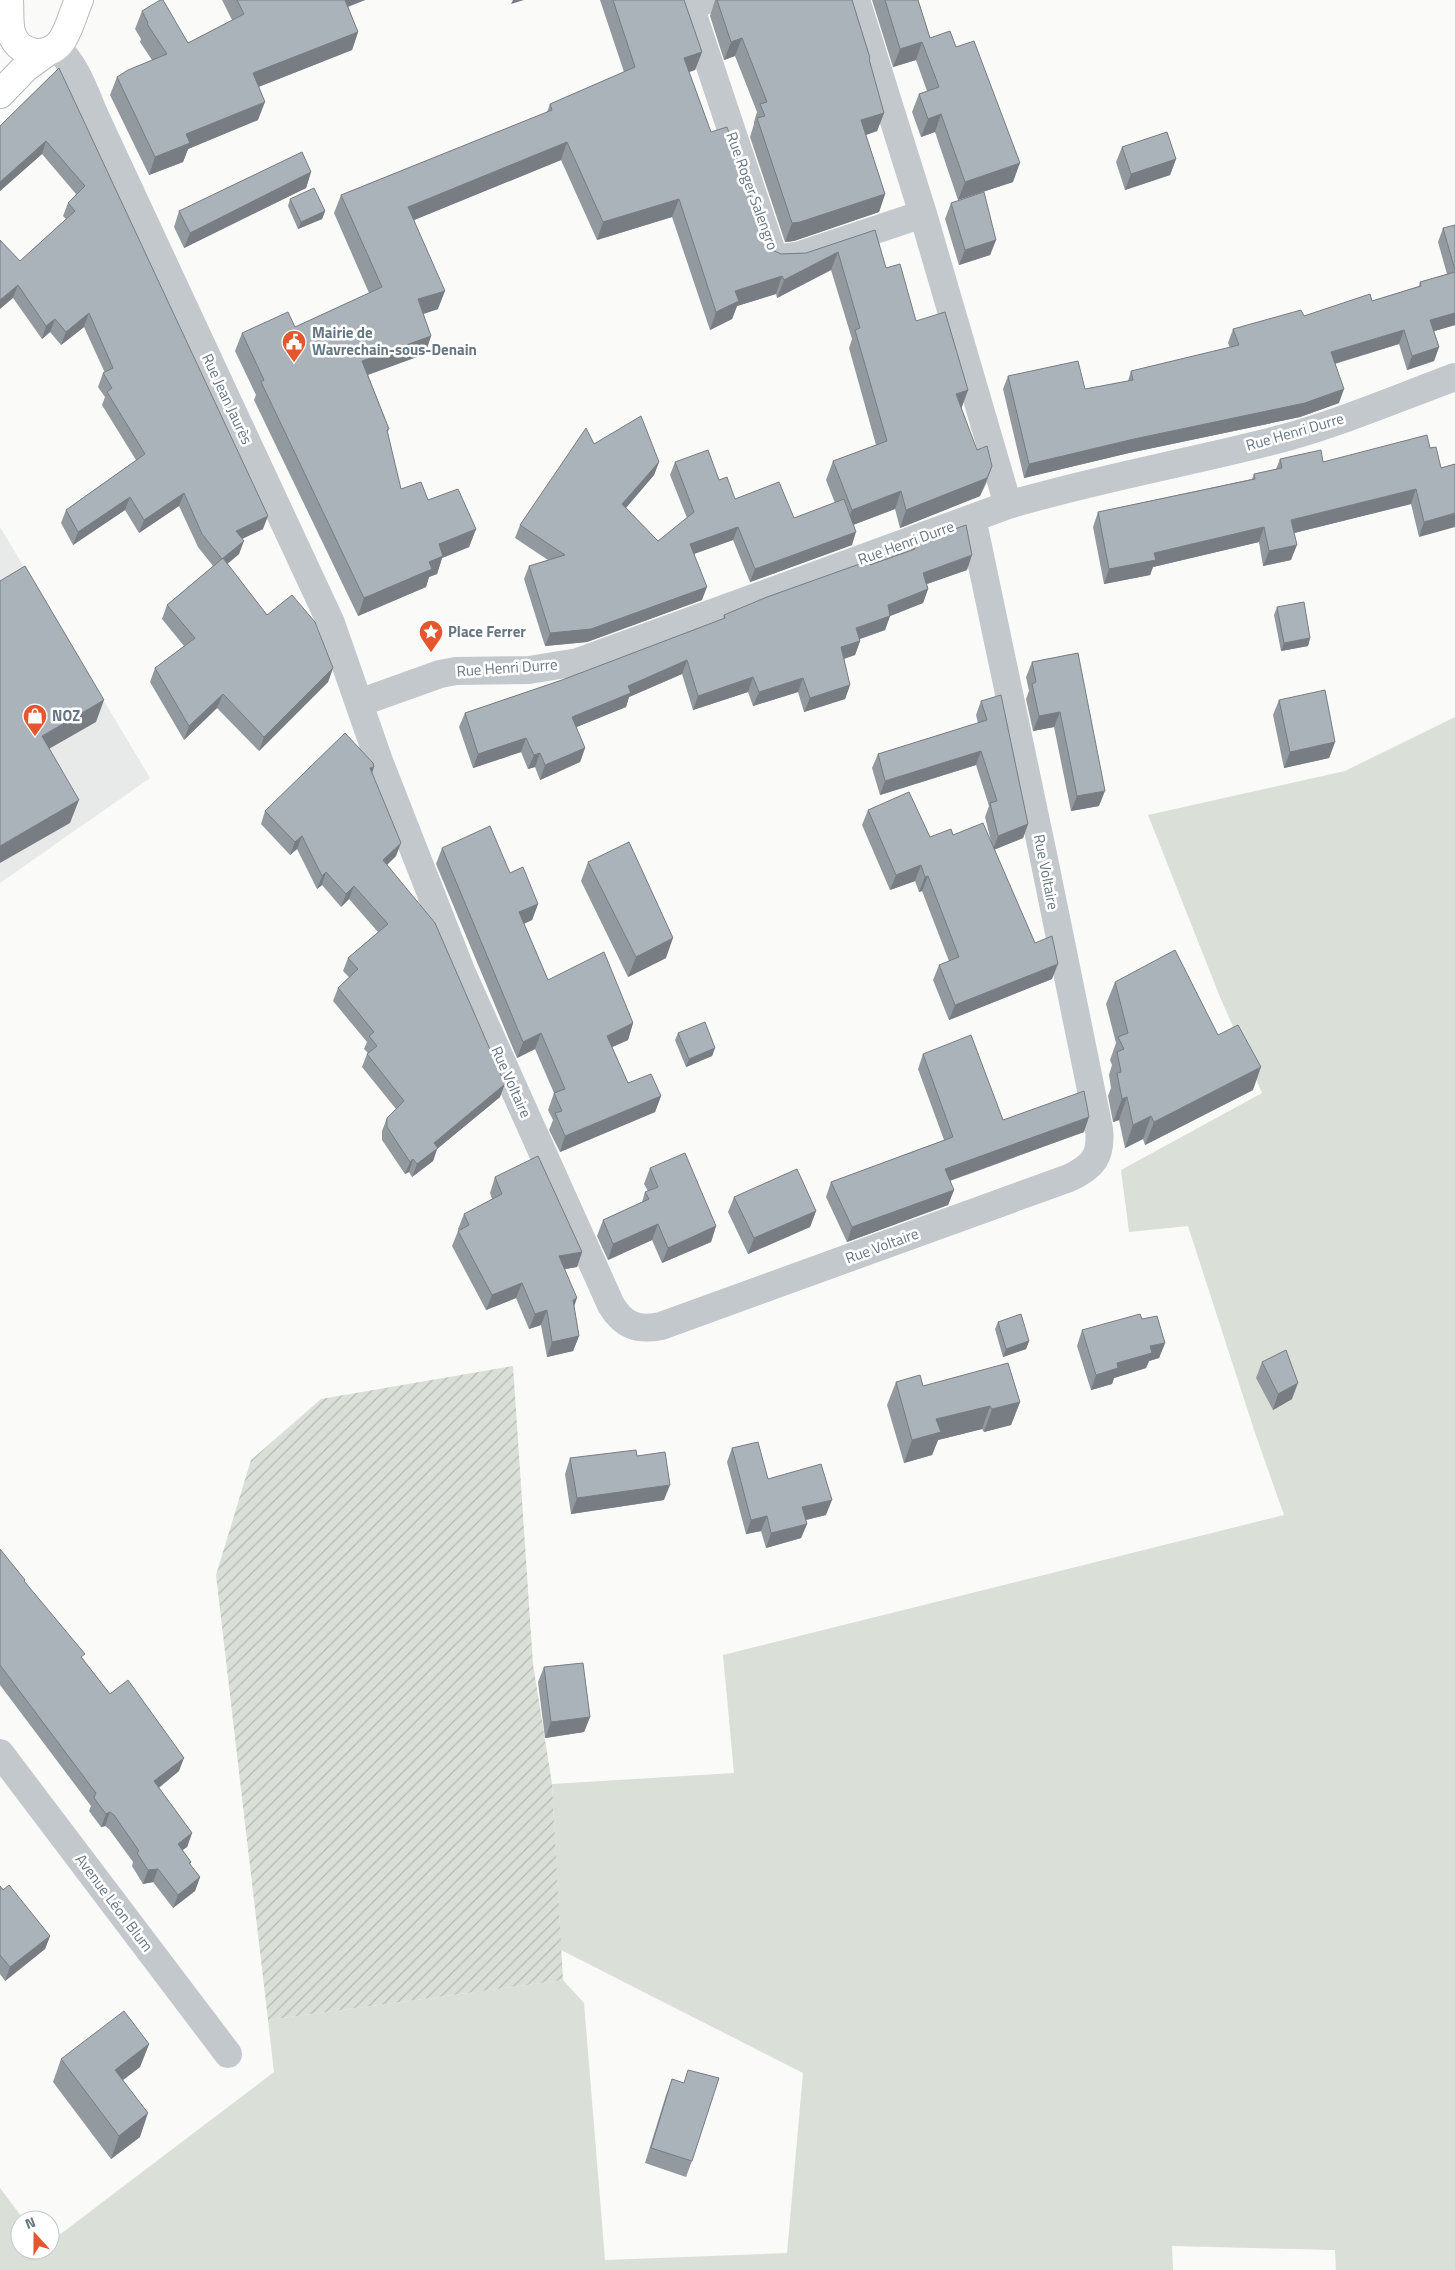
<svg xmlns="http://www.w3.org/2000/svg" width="1455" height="2270" viewBox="0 0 1455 2270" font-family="'Titillium Web',sans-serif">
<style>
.built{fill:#e8e9e9}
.grass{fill:#dadfd7}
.garden{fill:url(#garden-furrows)}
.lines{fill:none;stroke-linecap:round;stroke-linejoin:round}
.major-casing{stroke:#b5babe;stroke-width:30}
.minor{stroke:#c3c8cc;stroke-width:28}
.major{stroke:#fff;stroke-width:28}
.wall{fill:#929a9f}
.shaded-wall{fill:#777d82}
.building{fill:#aab3b9;stroke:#777d82}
.labels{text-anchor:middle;stroke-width:5;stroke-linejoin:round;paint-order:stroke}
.street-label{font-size:15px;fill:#657683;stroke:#fff}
.poi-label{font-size:15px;font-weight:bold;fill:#657683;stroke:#fff;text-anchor:start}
</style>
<defs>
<pattern id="garden-furrows" width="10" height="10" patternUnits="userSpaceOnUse" patternTransform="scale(1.25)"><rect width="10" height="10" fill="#dadfd7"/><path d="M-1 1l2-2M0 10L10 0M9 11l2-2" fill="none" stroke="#b4b9b4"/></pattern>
</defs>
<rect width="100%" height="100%" fill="#fafaf8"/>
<path class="built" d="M0,527L150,778L0,883Z"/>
<path class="grass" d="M1455,717V2270H1336L1335,2250L1172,2246L1173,2270H0V2188L24,2220H20V2250H50V2242L274,2072L268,2020L563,1980L584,2003L605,2260L787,2253L803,2073L561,1950L552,1784L734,1773L723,1655L1284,1515L1255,1433L1188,1226L1129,1232L1121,1170L1262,1093L1220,997L1148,815L1345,771Z"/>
<path class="garden" d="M513,1366L533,1664L552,1784L563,1980L268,2020L216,1575L251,1460L321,1399Z"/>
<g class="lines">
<defs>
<path id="major" d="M9,0C10,11 8,25 12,35C20,55 46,59 60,43C69,32 73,13 79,0
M0,94L25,68L47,52"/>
</defs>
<use href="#major" class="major-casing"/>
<path class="minor" d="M707,0L690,6L773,255L780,258L797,256L923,214
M856,0L923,214L1008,505
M56,47C76,65 84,90 95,116L331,623L379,761L462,973L611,1305C623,1325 637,1331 661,1326L1069,1178C1093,1167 1102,1156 1099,1129L1045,864L972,518
M359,703L440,674L456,671L529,670L578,662L1008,505C1099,478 1192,462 1284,438C1342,422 1398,398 1455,377
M0,1753L228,2054"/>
<use href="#major" class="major"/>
</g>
<path class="wall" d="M222,0H365L348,7L358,32L352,50L258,87V120L188,149L183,162L149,175L110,95L117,77L152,60L140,42L141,39L135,29L142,11L188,43L232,20Z
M600,0H684L702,52L695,70L689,72L711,132L768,248L781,254L806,253L875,230L886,268L916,321L968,390L961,409L977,450L992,466L986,484L980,496L900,528L895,509L853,525L852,545L750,582L733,540L694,554L702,600L587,642L545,646L524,579L529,566L548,560L515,538L520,525L594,444L659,462L654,475L626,508L658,541L687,518L670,475L675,462L719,480L735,499L794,518L835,503L826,480L833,461L876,445L849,348L852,339L831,270L777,298L776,294L737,306L732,319L710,330L672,217L597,240L561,160L414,220L438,309L423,314L431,336L425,354L368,375L389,429L387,433L401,489L428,500L476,529L469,547L442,558L437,574L429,577L426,587L358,616L254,400L256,395L235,351L242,333L295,327L369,293L334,213L341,195L547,112L550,104L624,72Z
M715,0H852L870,58L869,61L884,113L877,131L866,135L885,194L879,212L794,241L785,242L750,137L754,124V122L757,112L735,56L724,60L710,16Z
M872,0H918L930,38L1013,182L958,200L935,132L921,137L912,112L919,94L927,91L916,60L893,67Z
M59,68L263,529L242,539L239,554L227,564L267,615L333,668L328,682L259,751L217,708L184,740L150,682L155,668L184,646L162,619L167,605L213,566L198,547L179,506L139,533L125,510L73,545L61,523L66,510L136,460L102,405L105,397L98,387L103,373H105L84,327L61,345L50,332L42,339L13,298L20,261L66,219L63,216L68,203L76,194L42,154L0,191V126Z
M1122,147L1176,159L1170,175L1125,190L1116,162Z
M311,172L306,188L184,248L174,227L179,211Z
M290,199L325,211L322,219L298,229L288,206Z
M951,203L996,240L990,255L959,265L945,219Z
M1455,225V325L1434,331L1439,347L1434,361L1407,370L1399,344L1335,364L1339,403L1300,417L1129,453L1024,478L1003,389L1008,376L1085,389L1128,381L1131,371L1230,348L1228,343L1233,329L1304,316L1372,301L1419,286L1420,282L1447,274L1438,242L1443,228Z
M1430,448L1441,468L1455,464L1419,537L1411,504L1294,533L1291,560L1263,566L1259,542L1153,567L1150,575L1104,584L1093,527L1098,512L1252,479L1254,474L1276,469L1280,459L1323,462Z
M913,544L967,570L927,584L928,589L923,603L890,616L885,630L860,639V641L855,655L844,659L850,685L845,699L804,712L798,692L753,706L748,692L693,710L682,674L629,697L626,707L576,727L585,748L580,762L540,780L535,767L528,769L521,752L473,768L459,727L465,713L562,680L723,619L724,615L911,550Z
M1277,607L1310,638L1308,646L1281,651L1274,615Z
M1078,653L1099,806L1071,811L1054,727L1033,731L1026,699L1029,691L1026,677L1032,662Z
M1279,700L1335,742L1329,758L1284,768L1273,715Z
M981,701L1028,824L1023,838L994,850L1035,943L1052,979L949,1020L933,980L939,965L949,961L922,891L919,892L915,881L890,890L862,825L868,810L930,837L953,835L992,845L985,817L989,806L976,765L880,795L872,768L878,754L978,723L976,715Z
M372,773L396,856L387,865L500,1097L437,1149L433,1161L412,1177L409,1172L405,1174L382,1140V1131L387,1118L396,1109L362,1067L367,1054L368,1053L364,1049L367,1042L333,1001L338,988L349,977L343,971L348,958L378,932L349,899L341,907L322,885L317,889L297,849L290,855L261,824L265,811Z
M442,848L510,873L538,904L532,920L524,924L548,980L633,1023L628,1040L612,1047L628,1083L661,1096L655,1112L560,1152L549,1130L553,1120L548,1110L554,1093L535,1049L517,1058L436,864Z
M588,862L666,958L628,977L581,881Z
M1115,982L1218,1035L1253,1090L1145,1145L1143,1139L1125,1148L1119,1120L1113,1122L1108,1096L1111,1088L1109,1075L1112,1065L1110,1060L1116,1043L1106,1004Z
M678,1033L715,1048L712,1056L686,1067L675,1040Z
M923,1054L1003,1120L1084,1132L950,1181L954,1190L948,1205L847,1242L826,1197L831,1182L944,1140L918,1069Z
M650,1168L716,1226L711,1242L662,1263L652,1240L608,1260L597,1236L603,1220L642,1202L645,1192L648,1191L644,1184Z
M495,1177L582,1252L577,1267L565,1269L574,1307L579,1336L573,1351L547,1357L541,1325L529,1329L516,1298L486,1310L452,1246L458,1231H459L458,1229L464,1214L492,1199L490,1193Z
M734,1197L816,1211L810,1227L748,1254L728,1212Z
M1142,1319L1165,1343L1159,1358L1149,1361L1146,1368L1114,1378L1112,1384L1091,1390L1077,1346L1082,1330Z
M998,1322L1029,1341L1026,1349L1003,1357L995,1329Z
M1262,1362L1292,1399L1273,1410L1256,1378Z
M896,1382L923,1386L1020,1402L1011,1425L984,1432L982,1429L938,1440L932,1455L904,1463L887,1405Z
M732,1448L768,1479L826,1515L806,1520L807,1524L801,1538L766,1548L761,1531L746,1534L727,1462Z
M637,1456L664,1500L571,1514L565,1474L570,1458Z
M0,1549L83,1659L110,1694L179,1771L159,1788L192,1833L187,1847L182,1850L191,1862L190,1865L200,1877L195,1891L173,1908L153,1882L143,1884L132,1866L133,1862L109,1829L105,1826L101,1827L89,1811L91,1806L0,1685Z
M544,1667L590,1717L584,1732L545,1738L538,1682Z
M0,1886L50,1936L45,1949L5,1981L0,1974Z
M149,2044L140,2067L123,2080L140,2137L111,2159L53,2082L61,2059Z
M672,2079L692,2161L686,2177L645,2163L666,2095Z"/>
<path class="shaded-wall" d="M340,0H365L336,11Z
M513,0H524L511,4Z
M358,32L352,50L246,92L253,73Z
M742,38L735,56L724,60L731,42Z
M922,42L916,60L893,67L900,49Z
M702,52L695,70L677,76L684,58Z
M265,102L258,120L188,149L183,162L149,175L155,157L186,134Z
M884,113L877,131L854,139L861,120Z
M941,114L935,132L921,137L928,119Z
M46,141L42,154L0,191V182Z
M567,142L561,160L402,225L408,207Z
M1176,159L1170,175L1125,190L1131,174Z
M1020,163L1013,182L958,200L965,182Z
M311,172L306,188L184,248L190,233Z
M885,194L879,212L794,241L785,242L792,223Z
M679,199L672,217L597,240L603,222Z
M325,211L322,219L298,229L301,222Z
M996,240L990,255L959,265L965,250Z
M838,252L831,270L777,298L784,280Z
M782,276L776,294L737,306L732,319L710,330L716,312L735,291Z
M18,285L13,298L0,309V300Z
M445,291L438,309L411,318L418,299Z
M89,313L84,327L61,345L66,332Z
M1455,313V325L1425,334L1430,320Z
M55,319L50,332L42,339L46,326Z
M1404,330L1399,344L1326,366L1331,352Z
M431,336L425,354L356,379L362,361Z
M1439,347L1434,361L1407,370L1412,356Z
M1344,389L1339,403L1300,417L1129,453L1024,478L1029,464Z
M968,390L961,409L956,394Z
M659,462L654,475L618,517L622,504Z
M992,466L980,496L900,528L906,510Z
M1416,489L1411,504L1286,535L1291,520Z
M901,491L895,509L845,528L852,510Z
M184,493L179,506L139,533L144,520Z
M130,497L125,510L73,545L78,532Z
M1455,513V527L1419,537L1424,522Z
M268,516L263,529L231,544L236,531Z
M738,527L733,540L685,557L690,544Z
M1264,527L1259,542L1153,567L1150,575L1104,584L1109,569L1154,553Z
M476,529L469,547L442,558L437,574L429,577L426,587L358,616L364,598L429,562L439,544Z
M856,532L852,545L750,582L755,569Z
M244,541L239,554L218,572L222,559Z
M1297,545L1291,560L1263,566L1269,551Z
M972,555L967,570L918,587L923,573Z
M707,587L702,600L587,642L545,646L550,633Z
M928,589L923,603L885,618L890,616L885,630L851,642L856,628L888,605Z
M1310,638L1308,646L1281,651L1284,643Z
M860,641L855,655L836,661L841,647Z
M687,660L682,674L629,697L626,707L567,731L572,717L628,686Z
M333,668L328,682L259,751L264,737Z
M753,677L748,692L693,710L698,696Z
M803,678L798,692L753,706L759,692Z
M850,685L845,699L804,712L810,698Z
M223,694L217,708L184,740L189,726Z
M104,700L96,722L33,758L42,736Z
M1060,712L1054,727L1033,731L1039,716Z
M526,738L521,752L473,768L478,754Z
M1335,742L1329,758L1284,768L1290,752Z
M585,748L580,762L540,780L545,765Z
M981,751L976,765L880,795L885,781Z
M540,753L535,767L528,769L534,755Z
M374,767L370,780V768Z
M1105,791L1099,806L1071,811L1077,796Z
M79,800L70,823L0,863V846Z
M1028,824L1023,838L993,850L998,836Z
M302,836L297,849L290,855L295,842Z
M401,843L396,856L378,873L383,860Z
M921,865L915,881L890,890L896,875Z
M326,872L322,885L317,889L322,876Z
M928,876L922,891L919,892L925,877Z
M354,886L349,899L341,907L346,894Z
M538,904L532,920L513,928L519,912Z
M673,938L666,958L628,977L636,957Z
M1058,964L1052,979L949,1020L955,1005Z
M633,1023L628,1040L601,1052L607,1036Z
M541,1033L535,1049L517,1058L523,1042Z
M715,1048L712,1056L686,1067L689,1059Z
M1261,1067L1253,1090L1145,1145L1154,1122Z
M505,1084L500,1097L437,1149L433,1161L412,1177L417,1164L434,1143Z
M661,1096L655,1112L560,1152L565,1136Z
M1127,1097L1119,1120L1113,1122L1122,1099Z
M1151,1116L1143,1139L1125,1148L1133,1125Z
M1089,1117L1084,1132L940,1184L945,1169Z
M413,1159L409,1172L405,1174L410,1162Z
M954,1190L948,1205L847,1242L852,1227Z
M816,1211L810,1227L748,1254L754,1238Z
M658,1224L652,1240L608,1260L613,1244Z
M716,1226L711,1242L662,1263L668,1248Z
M582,1252L577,1267L554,1271L559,1256Z
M522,1283L516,1298L486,1310L492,1295Z
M577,1298L572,1313L573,1300Z
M547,1310L541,1325L529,1329L535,1314Z
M579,1336L573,1351L547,1357L552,1342Z
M1029,1341L1026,1349L1003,1357L1006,1349Z
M1165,1343L1159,1358L1149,1361L1146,1368L1114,1378L1112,1384L1091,1390L1096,1375L1117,1363L1150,1346Z
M1298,1383L1292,1399L1273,1410L1278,1394Z
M1020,1402L1011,1425L984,1432L992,1409Z
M990,1406L982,1429L938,1440L932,1455L904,1463L912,1440L936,1419Z
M670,1485L664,1500L571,1514L577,1498Z
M832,1500L826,1515L797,1522L802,1507Z
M767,1516L761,1531L746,1534L751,1520Z
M807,1524L801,1538L766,1548L771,1533Z
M590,1717L584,1732L545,1738L551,1722Z
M184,1758L179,1771L149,1795L154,1781Z
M110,1812L105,1826L101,1827L106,1814Z
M192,1833L187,1847L173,1857L178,1844Z
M158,1869L153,1882L143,1884L148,1870Z
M200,1877L195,1891L173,1908L178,1895Z
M50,1936L45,1949L5,1981L10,1967Z
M149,2044L140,2067L106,2093L115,2070Z
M148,2113L140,2137L111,2159L119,2136Z"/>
<path class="building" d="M160,0H163L188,43L244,14L237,0H345L358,32L253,73L265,102L186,134L190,143L155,157L117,77L128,70L167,54L147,24L148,23L142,11Z
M613,0H684L702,52L684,58L711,132L727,127L768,248L781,254L806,253L875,230L886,268L900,264L916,321L945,312L968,390L956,394L977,450L987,446L992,466L987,478L906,510L901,491L852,510L833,461L887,441L855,330L860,328L838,252L784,280L782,276L735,291L739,301L716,312L679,199L603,222L567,142L408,207L445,291L418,299L431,336L362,361L389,429L387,430L401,489L421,482L428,500L458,489L476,529L439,544L443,556L429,562L432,569L364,598L261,382L264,380L242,333L288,312L295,327L382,287L341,195L552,110L550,104L635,67Z
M717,0H852L870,58L869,59L884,113L861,120L885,194L800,222L792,223L757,118L765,116L760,104L767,102L742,38L731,42Z
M885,0H918L930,38L950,31L956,47L974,41L1020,163L965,182L941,114L928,119L919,94L939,87L922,42L900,49Z
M59,68L268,516L236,531L244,541L222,559L202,534L184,493L144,520L130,497L78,532L66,510L145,454L107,392L112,388L103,373L113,368L89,313L66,332L55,319L46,326L18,285L0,300V240L20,261L75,211L68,203L85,186L46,141L0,182V126Z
M1167,132L1176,159L1131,174L1122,147Z
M302,152L311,172L190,233L179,211Z
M314,188L325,211L301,222L290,199Z
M984,192L996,240L965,250L951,203Z
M1455,225V270L1443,228Z
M1455,272V313L1430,320L1439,347L1412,356L1404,330L1331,352L1344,389L1305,403L1134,439L1029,464L1008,376L1078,361L1085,389L1133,380L1131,371L1239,345L1233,329L1301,310L1304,316L1370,294L1372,301L1421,286L1420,282Z
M641,416L659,462L622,504L658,541L694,512L675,462L708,450L719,480L727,477L735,499L779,482L794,518L844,499L856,532L755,569L738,527L690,544L707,587L591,629L550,633L529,566L565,555L520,525L586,428L594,444Z
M1427,435L1430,448L1436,447L1441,468L1455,464V513L1424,522L1416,489L1291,520L1297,545L1269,551L1264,527L1154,553L1156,560L1109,569L1098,512L1255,479L1254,474L1282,468L1280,459L1321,450L1323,462Z
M966,525L972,555L923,573L928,589L888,605L890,616L856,628L860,641L841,647L850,685L810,698L803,678L759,692L753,677L698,696L687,660L628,686L631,693L572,717L585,748L545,765L540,753L534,755L526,738L478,754L465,713L562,680L725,618L724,615L767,597L868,561L870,565L915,549L913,544Z
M223,558L267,615L292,595L315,622L333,668L264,737L223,694L189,726L155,668L195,638L167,605Z
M25,566L104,700L42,736L79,800L0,846V581Z
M1304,602L1310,638L1284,643L1277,607Z
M1078,653L1105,791L1077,796L1060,712L1039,716L1032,684L1036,682L1032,662Z
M1325,690L1335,742L1290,752L1279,700Z
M1001,695L1028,824L998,836L990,803L997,801L981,751L885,781L878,754L987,720L981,701Z
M345,733L373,763L374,767L370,768L401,843L383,860L435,923L505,1084L434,1143L438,1148L417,1164L413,1159L410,1162L387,1127V1118L404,1101L367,1054L377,1046L369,1036L374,1032L338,988L358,969L348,958L388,924L354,886L346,894L326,872L322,876L302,836L295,842L265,811Z
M909,792L930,837L951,829L953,835L983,823L1035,943L1052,936L1058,964L955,1005L939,965L959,957L928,876L925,877L921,865L896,875L868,810Z
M490,826L510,873L523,867L538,904L519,912L548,980L604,952L633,1023L607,1036L628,1083L651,1074L661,1096L565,1136L555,1113L562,1111L554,1093L565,1089L541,1033L523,1042L442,848Z
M629,842L673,938L636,957L588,862Z
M1175,950L1218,1035L1238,1025L1261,1067L1154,1122L1151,1116L1133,1125L1127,1097L1122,1099L1117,1073L1121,1072L1117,1052L1124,1049L1118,1037L1128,1033L1115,982Z
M705,1022L715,1048L689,1059L678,1033Z
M971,1035L1003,1120L1084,1091L1089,1117L945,1169L954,1190L852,1227L831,1182L953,1137L923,1054Z
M685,1153L716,1226L668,1248L658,1224L613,1244L603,1220L649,1199L645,1192L658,1187L650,1168Z
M538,1156L582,1252L559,1256L577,1298L573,1300L579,1336L552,1342L547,1310L535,1314L522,1283L492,1295L458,1231L469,1225L464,1214L502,1194L495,1177Z
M797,1169L816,1211L754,1238L734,1197Z
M1021,1314L1029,1341L1006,1349L998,1322Z
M1140,1314L1142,1319L1157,1316L1165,1343L1150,1346L1152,1353L1117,1363L1118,1368L1096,1375L1082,1330Z
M1286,1350L1298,1383L1278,1394L1262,1362Z
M1008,1363L1020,1402L992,1409L990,1406L936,1419L941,1432L912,1440L896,1382L920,1375L923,1386Z
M758,1442L768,1479L821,1464L832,1500L802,1507L807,1524L771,1533L767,1516L751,1520L732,1448Z
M636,1450L637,1456L665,1452L670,1485L577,1498L570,1458Z
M0,1549L25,1580L24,1581L85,1654L81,1657L110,1694L128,1680L184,1758L154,1781L192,1833L178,1844L191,1862L189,1863L200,1877L178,1895L158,1869L148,1870L137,1853L139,1851L114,1815L110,1812L106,1814L94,1798L96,1793L0,1665Z
M583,1663L590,1717L551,1722L544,1667Z
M9,1885L50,1936L10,1967L0,1955V1886L3,1890Z
M124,2011L149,2044L115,2070L148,2113L119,2136L61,2059Z
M688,2070L719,2078L692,2161L651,2148L672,2079L684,2083Z"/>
<defs>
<symbol id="civic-pin" viewBox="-11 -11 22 30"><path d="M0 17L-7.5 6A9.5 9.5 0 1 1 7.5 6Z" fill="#e4572e" stroke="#fff"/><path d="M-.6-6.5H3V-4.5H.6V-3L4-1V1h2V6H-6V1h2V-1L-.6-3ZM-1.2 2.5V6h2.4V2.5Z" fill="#fff"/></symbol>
<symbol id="sight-pin" viewBox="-11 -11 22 30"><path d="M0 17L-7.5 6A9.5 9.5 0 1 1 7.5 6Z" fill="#e4572e" stroke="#fff"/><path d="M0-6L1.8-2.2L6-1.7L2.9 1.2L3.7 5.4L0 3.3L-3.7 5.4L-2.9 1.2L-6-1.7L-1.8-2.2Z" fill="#fff"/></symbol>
<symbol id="shop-pin" viewBox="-11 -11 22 30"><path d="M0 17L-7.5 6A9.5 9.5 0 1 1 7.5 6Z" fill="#e4572e" stroke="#fff"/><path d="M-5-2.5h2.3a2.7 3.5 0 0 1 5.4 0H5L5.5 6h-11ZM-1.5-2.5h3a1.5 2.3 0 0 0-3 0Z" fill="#fff"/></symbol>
</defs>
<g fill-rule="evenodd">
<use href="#civic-pin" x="280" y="328" width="28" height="38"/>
<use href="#sight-pin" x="417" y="618" width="28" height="38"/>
<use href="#shop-pin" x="21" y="702" width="28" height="38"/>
</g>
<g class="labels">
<g class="street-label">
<text transform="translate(752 191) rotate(70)" y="5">Rue Roger Salengro</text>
<text transform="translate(227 399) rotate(65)" y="5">Rue Jean Jaurès</text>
<text transform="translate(1295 432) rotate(-16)" y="5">Rue Henri Durre</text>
<text transform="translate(906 543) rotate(-20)" y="5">Rue Henri Durre</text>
<text transform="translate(507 668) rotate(-4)" y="5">Rue Henri Durre</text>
<text transform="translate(1046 872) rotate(79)" y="5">Rue Voltaire</text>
<text transform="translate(511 1082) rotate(66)" y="5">Rue Voltaire</text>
<text transform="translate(882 1246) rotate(-20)" y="5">Rue Voltaire</text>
<text transform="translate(114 1903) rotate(53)" y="5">Avenue Léon Blum</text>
</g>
<g class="poi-label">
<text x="312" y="338">Mairie de<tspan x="312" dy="17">Wavrechain-sous-Denain</tspan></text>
<text x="448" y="637">Place Ferrer</text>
<text x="52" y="721">NOZ</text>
</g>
</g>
<g transform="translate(35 2235) rotate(339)"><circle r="24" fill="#ffffff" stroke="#c1c8cd"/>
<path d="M0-4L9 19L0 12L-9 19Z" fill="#e4572e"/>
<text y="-8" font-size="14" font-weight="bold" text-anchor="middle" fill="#657683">N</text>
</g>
</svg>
